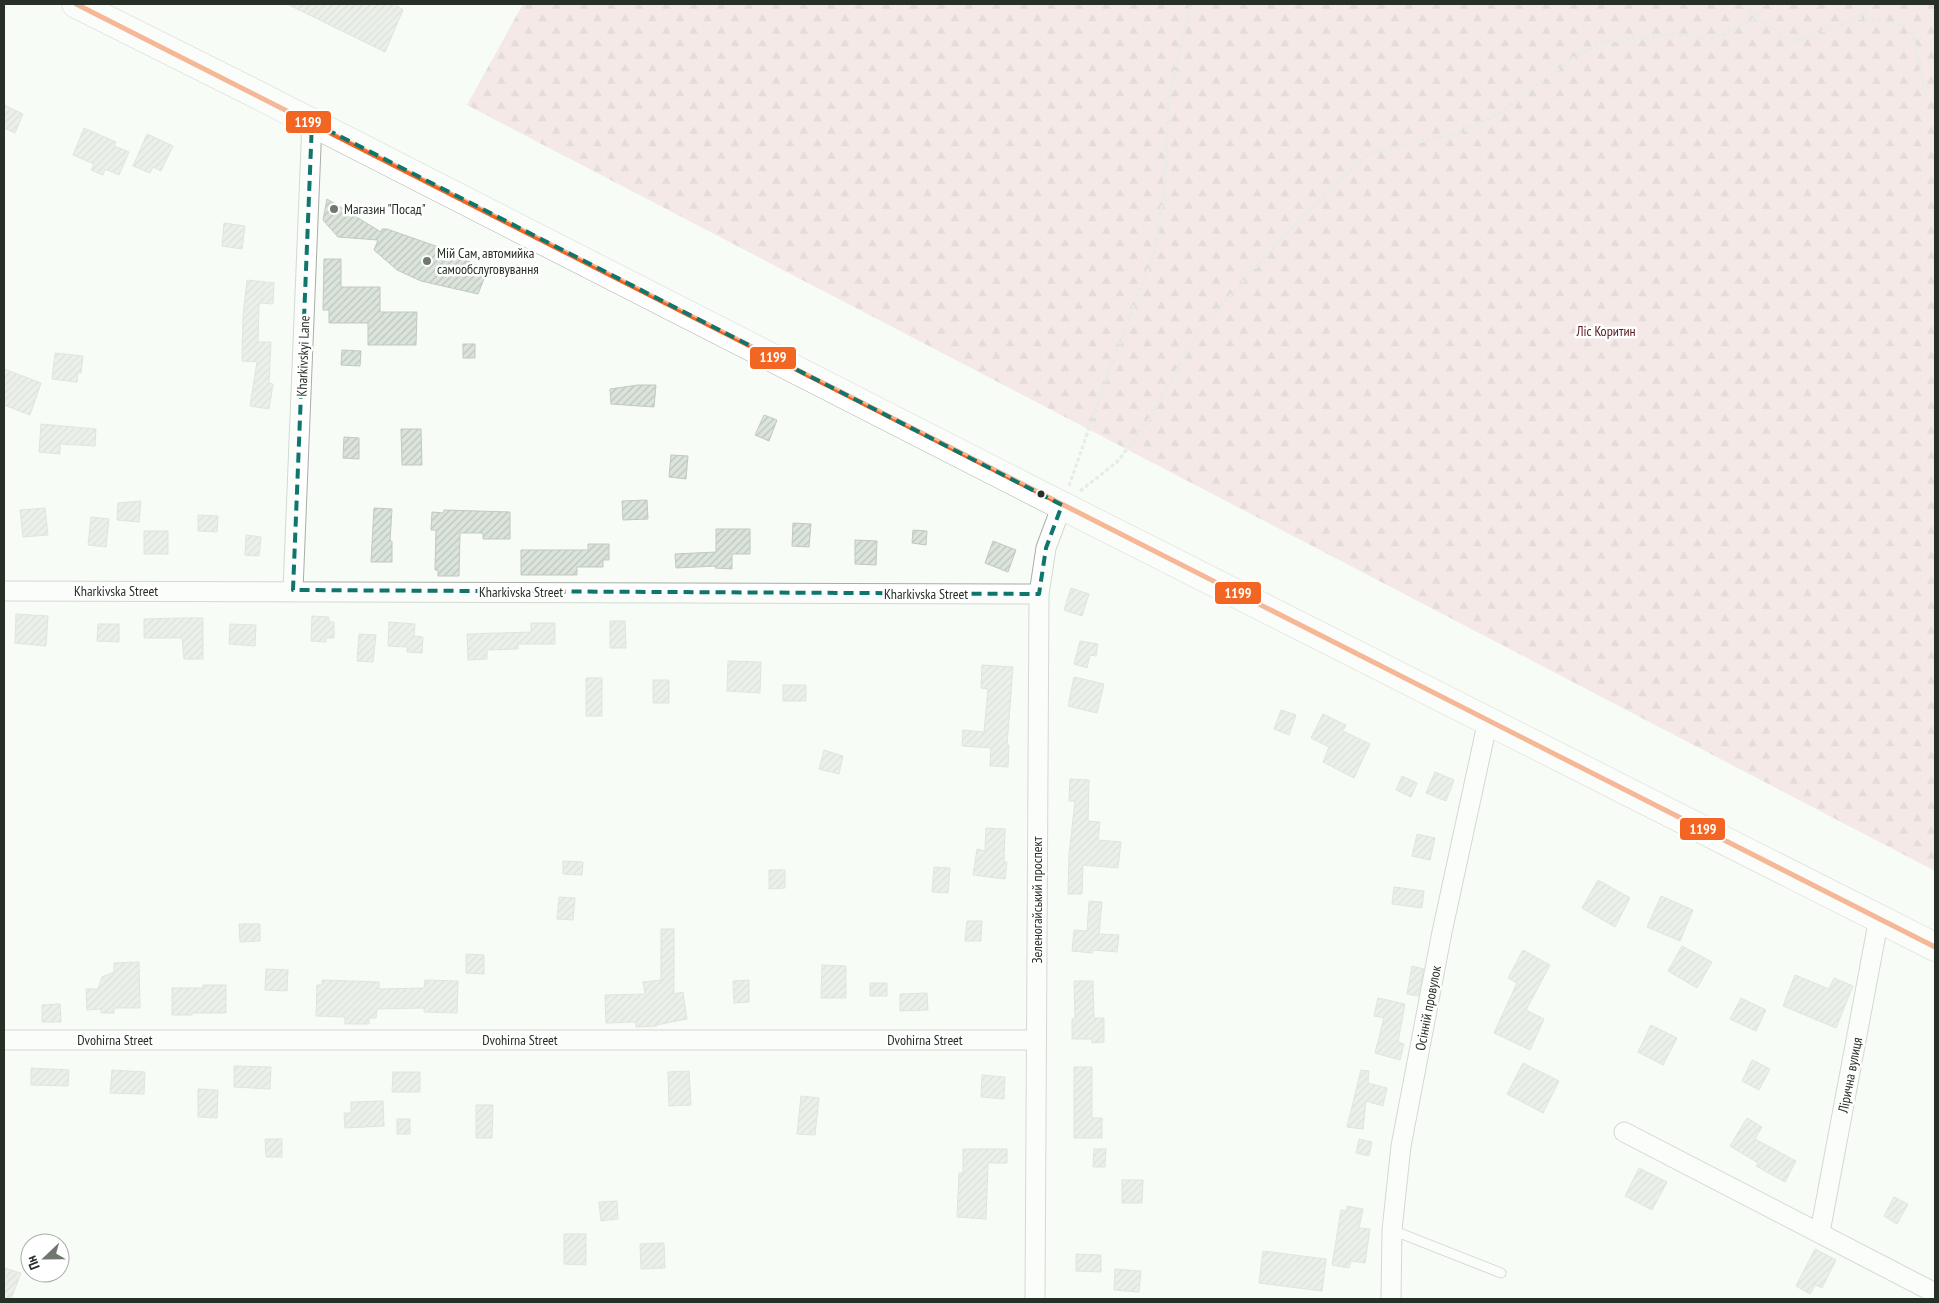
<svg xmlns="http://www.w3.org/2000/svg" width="1939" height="1303" viewBox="0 0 1939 1303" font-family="'PT Sans Narrow',sans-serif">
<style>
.forest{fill:url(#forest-firs)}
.building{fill:url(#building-hatch);stroke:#c3c9c1}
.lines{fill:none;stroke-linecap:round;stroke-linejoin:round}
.service-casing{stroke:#a8aea6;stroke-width:11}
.minor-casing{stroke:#a8aea6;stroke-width:21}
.trunk-casing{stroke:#a8aea6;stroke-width:29}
.path{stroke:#d6d7d5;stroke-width:3;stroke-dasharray:4 2.5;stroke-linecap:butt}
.service{stroke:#fefffe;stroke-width:9}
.minor{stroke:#fefffe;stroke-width:19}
.trunk{stroke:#fefffe;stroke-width:28}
.bus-1-casing{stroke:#fff;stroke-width:9}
.bus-1{stroke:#f26522;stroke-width:5}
.marked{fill:none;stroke:#0f766e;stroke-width:4;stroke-dasharray:10 6;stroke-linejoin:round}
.poi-dot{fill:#70776f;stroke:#fff;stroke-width:2}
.bus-dot{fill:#273026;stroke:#fff;stroke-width:2}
.labels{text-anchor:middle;stroke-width:5;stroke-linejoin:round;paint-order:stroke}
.poi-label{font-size:14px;fill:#273026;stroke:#fff;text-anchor:start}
.park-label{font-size:14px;fill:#5a1a22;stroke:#fff}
.street-label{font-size:14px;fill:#273026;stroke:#fff}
.line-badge{stroke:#fff;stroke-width:2}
.badge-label{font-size:14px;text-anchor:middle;font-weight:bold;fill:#fff}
</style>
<defs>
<pattern id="forest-firs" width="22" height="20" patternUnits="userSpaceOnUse" patternTransform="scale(1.25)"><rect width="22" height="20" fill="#efd3d2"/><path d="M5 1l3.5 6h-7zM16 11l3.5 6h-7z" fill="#cdb5b4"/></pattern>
<pattern id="building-hatch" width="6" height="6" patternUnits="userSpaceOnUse" patternTransform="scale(1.25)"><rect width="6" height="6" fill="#dbe4da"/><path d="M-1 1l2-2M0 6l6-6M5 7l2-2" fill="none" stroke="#bcc4bb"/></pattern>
</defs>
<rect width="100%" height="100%" fill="#f7fcf6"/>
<path class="forest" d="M523,4H1935V871L467,105Z"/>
<path class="building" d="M287,4H395L403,10L385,52Z
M4,105L23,114L15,133L4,128Z
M84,128L116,142L114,146L129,152L119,175L105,169L103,175L91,170L94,164L73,155Z
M147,134L173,146L161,171L153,167L150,173L133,166Z
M327,199L381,232L382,229H387L450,251L487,271L478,294L421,281L397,270L374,250L378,240L338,237L323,220Z
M224,223L245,226L242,249L222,246Z
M324,259H341V287H380V312H417L416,345H368V323H329V310H323Z
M247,280L274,283L273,304L259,303L258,342H271L269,383L273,384L269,409L250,406L257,362L242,361L243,316Z
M463,344H475V358H463Z
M342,350L361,351L360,366L341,365Z
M55,353L83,356L81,373H78L77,382L52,379Z
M4,369L41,383L30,415L4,405Z
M638,385H656L654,407L611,404L610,389Z
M764,415L777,420L769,441L755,435Z
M41,424L96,429L95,446L60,444V454L39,452Z
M401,429H421L422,465H402Z
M344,437L359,438V459L343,458Z
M671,455L688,456L686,479L669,477Z
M647,500L648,519L623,520L622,501Z
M141,501L139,522L117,520L118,503Z
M45,508L48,535L23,537L20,510Z
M374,508L392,509L390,541H392V562H371Z
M444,510L510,512V539H483V533H460L459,576H438V570H435L436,530H431L432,512L443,513Z
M198,515L218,516L217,532L198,531Z
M91,517L109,519L106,547L88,545Z
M793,523L811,524L809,547L792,546Z
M716,529H750V554H732V569L715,568L716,566L676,568L675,554L716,552Z
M913,530L927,531L926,545L912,543Z
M144,531H168V554H144Z
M246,535L261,537L259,556L245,555Z
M855,540L877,541L876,565L855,564Z
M993,541L1016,550L1008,572L985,563Z
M588,544H609V560H603V567H577V575H521V550H588Z
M1071,588L1089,594L1082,616L1064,610Z
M16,614L48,616L46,646L15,643Z
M312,616L329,617V622H334V638H326V642L311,641Z
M182,618H203V659H184L182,638H144V619Z
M610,621H625L626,648H610Z
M389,622L415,624L414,636L423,637L422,653L407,652V647L388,646Z
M531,623H555V644H518V649L487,650V659L468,660L467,634L531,632Z
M98,624H119V642L97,641Z
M230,624L256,625L255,646L229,644Z
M359,634L376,635L373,662L357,661Z
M1080,641L1098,644L1096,656L1090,655L1087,668L1074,664Z
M728,661L761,662L760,693L727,691Z
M982,665L1013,667L1007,745H1009L1008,767L990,766L991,748L962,746L963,730L984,732L988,689L981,688Z
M1074,677L1104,684L1097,713L1068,706Z
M586,678H602V716H586Z
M653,680H669V703H653Z
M783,685H806V701H783Z
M1281,710L1296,715L1289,735L1274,729Z
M1323,714L1346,725L1343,731L1370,744L1354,778L1323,762L1329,747L1311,738Z
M824,750L843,756L839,774L819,769Z
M1435,772L1454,780L1446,801L1426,793Z
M1402,776L1417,783L1411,797L1396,790Z
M1070,779L1089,780L1088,821L1100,822L1098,840L1121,842L1118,868L1083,865L1082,894H1068L1069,855L1075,801H1069Z
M986,828L1005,829L1004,862H1007L1005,879L973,875L977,849L985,851Z
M1417,834L1435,838L1430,860L1412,856Z
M563,861L583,862L582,875L563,874Z
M934,867L950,868L948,893L932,892Z
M769,870H785V888L769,889Z
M1598,880L1630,898L1615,927L1582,908Z
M1394,887L1424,891L1422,908L1392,904Z
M1661,896L1693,910L1680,941L1647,927Z
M559,897L575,898L573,920L557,919Z
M1089,901L1102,902L1099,934L1119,935L1117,952L1093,950L1092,953L1072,951L1074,930L1087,931Z
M967,921H982L981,941H965Z
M239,924H260V941L240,942Z
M661,929H674V994L683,992L687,1019L656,1025L657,1026L636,1027V1022L606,1023L605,995L645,994L643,982L661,980Z
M1682,946L1712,962L1697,988L1668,971Z
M1523,950L1550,965L1526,1010L1544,1019L1530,1050L1494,1033L1517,983L1508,978Z
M466,954L484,955V974L466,973Z
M139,962L140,1008H114V1013H101V1009L87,1010L86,989H98L102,977L114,972V963Z
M822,965L846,966V998H821Z
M1412,966L1424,969L1418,996L1407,994Z
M266,969L288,970L287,991L265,990Z
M1795,975L1829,989L1834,978L1853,986L1836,1028L1783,1006Z
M322,980L379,982V989L424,988L425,980L458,981L457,1013L424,1012V1008L377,1009L376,1018H369V1024H345V1017L316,1016L317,985H322Z
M749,980V1002L734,1003L733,981Z
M1074,981H1093L1094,1018H1104V1042L1092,1043V1039H1072V1019H1075Z
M870,983H887V996H870Z
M203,985H226V1013H192V1015H172V988H203Z
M927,993L928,1010L900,1011V994Z
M1378,998L1405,1004L1398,1042L1404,1044L1400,1060L1375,1053L1384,1018L1374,1016Z
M1741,998L1766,1010L1756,1031L1730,1019Z
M60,1004L61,1022H42V1005Z
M1651,1025L1677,1038L1663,1065L1638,1052Z
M1752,1060L1770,1069L1759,1090L1742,1081Z
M1523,1063L1559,1081L1543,1113L1507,1094Z
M234,1066L271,1067L270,1089L234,1087Z
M1074,1067H1092V1118H1102V1138H1074Z
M31,1068L69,1070L68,1086L31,1085Z
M112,1070L145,1072L144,1094L110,1093Z
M1361,1070L1369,1071L1368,1083L1387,1088L1383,1106L1366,1101L1363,1129L1347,1127Z
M689,1071L691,1105L669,1106L668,1072Z
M393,1072H420V1092H392Z
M982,1075L1005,1077L1004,1099L981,1097Z
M198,1089L218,1090L217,1118L198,1117Z
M801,1096L819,1098L815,1135L797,1134Z
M383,1101L384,1126L345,1128L344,1113H351V1102Z
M476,1105H493L492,1138H476Z
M1747,1118L1762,1127L1755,1139L1796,1161L1785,1182L1756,1166L1758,1163L1730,1146Z
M397,1119H410V1134H397Z
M265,1139H282V1157H266Z
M1359,1139L1372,1142L1369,1156L1356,1153Z
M963,1149H1007V1163H988L986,1219L957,1217L959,1173H963Z
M1094,1149H1106L1105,1167H1093Z
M1639,1168L1667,1182L1652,1210L1625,1196Z
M1122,1180H1143L1142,1203H1122Z
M1894,1197L1908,1204L1897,1224L1884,1216Z
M617,1201L618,1219L601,1221L599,1202Z
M1347,1206L1363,1209L1359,1228L1370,1229L1365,1263L1351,1261L1349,1268L1332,1265L1341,1210L1346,1211Z
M564,1234H586V1265L564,1264Z
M664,1243L665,1268L641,1269L640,1244Z
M1815,1249L1836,1260L1822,1288L1815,1285L1810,1294L1796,1286Z
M1263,1251L1326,1259L1322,1291L1259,1283Z
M1076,1254L1101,1255V1272L1076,1271Z
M4,1268L21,1273L11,1299H4Z
M1115,1269L1141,1271L1139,1292L1114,1290Z"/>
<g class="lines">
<defs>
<path id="service" d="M1392,1230L1501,1273"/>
<path id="minor" d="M293,590L312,122
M4,591L1039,594
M4,1040H1036
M1624,1132L1935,1293
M1820,1232L1879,918
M1035,1299L1039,594L1046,548L1062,505
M1391,1299L1392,1230L1401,1146L1442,932L1488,720"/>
<path id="trunk" d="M76,4L248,90L1041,495L1935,947"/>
</defs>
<use href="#service" class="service-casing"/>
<use href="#minor" class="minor-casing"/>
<use href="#trunk" class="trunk-casing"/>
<path class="path" d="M1745,4L1756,18L1794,41L1859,18L1911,26L1924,86L1935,89
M1859,17L1870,4
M1069,486L1109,371L1155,251L1164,193L1169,96L1191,4
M1080,491L1117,462L1147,423L1200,329L1281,239L1367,154L1459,133L1497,115L1576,56L1604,42L1669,34L1716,38L1756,18L1765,4"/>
<use href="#service" class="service"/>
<use href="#minor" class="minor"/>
<use href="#trunk" class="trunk"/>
<defs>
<path id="bus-1" d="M76,4L1935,947"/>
</defs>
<use href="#bus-1" class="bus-1-casing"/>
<use href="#bus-1" class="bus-1"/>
</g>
<path d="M0 0H1939V1303H0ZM312,122L1062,505L1046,548L1039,594L293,590Z" fill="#f7fcf6" fill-opacity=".55" fill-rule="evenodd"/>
<path class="marked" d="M312,122L1062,505L1046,548L1039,594L293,590Z"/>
<g class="poi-dot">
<circle cx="334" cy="209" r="5"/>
<circle cx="427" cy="261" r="5"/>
</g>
<circle class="bus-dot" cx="1041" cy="494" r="4.5"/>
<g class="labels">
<g class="poi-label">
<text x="344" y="214">Магазин "Посад"</text>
<text x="437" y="258">Мій Сам, автомийка<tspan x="437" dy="16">самообслуговування</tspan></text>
</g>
<g class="park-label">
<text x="1606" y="336">Ліс Коритин</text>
</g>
<g class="street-label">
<text transform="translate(303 356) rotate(-88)" y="5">Kharkivskyi Lane</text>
<text x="116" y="596">Kharkivska Street</text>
<text x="521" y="597">Kharkivska Street</text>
<text x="926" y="599">Kharkivska Street</text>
<text transform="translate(1037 900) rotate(-90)" y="5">Зеленогайський проспект</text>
<text transform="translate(1428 1008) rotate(-79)" y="5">Осінній провулок</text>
<text x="115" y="1045">Dvohirna Street</text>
<text x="520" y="1045">Dvohirna Street</text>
<text x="925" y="1045">Dvohirna Street</text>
<text transform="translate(1850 1075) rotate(-79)" y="5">Лірична вулиця</text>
</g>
</g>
<g class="line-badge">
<rect x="285" y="110" width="47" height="24" rx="5" fill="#f26522"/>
<rect x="749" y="346" width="48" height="24" rx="5" fill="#f26522"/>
<rect x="1214" y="581" width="48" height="24" rx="5" fill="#f26522"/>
<rect x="1679" y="817" width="47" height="24" rx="5" fill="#f26522"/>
</g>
<g class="badge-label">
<text x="308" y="127">1199</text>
<text x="773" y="362">1199</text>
<text x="1238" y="598">1199</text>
<text x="1703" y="834">1199</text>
</g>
<rect width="1939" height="1303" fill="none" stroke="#273026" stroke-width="10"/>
<g transform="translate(45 1258) rotate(248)"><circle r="24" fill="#ffffff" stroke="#a9aca8"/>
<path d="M0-4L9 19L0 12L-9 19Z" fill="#70776f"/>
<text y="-8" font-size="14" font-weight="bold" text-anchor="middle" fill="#273026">Пн</text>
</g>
</svg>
